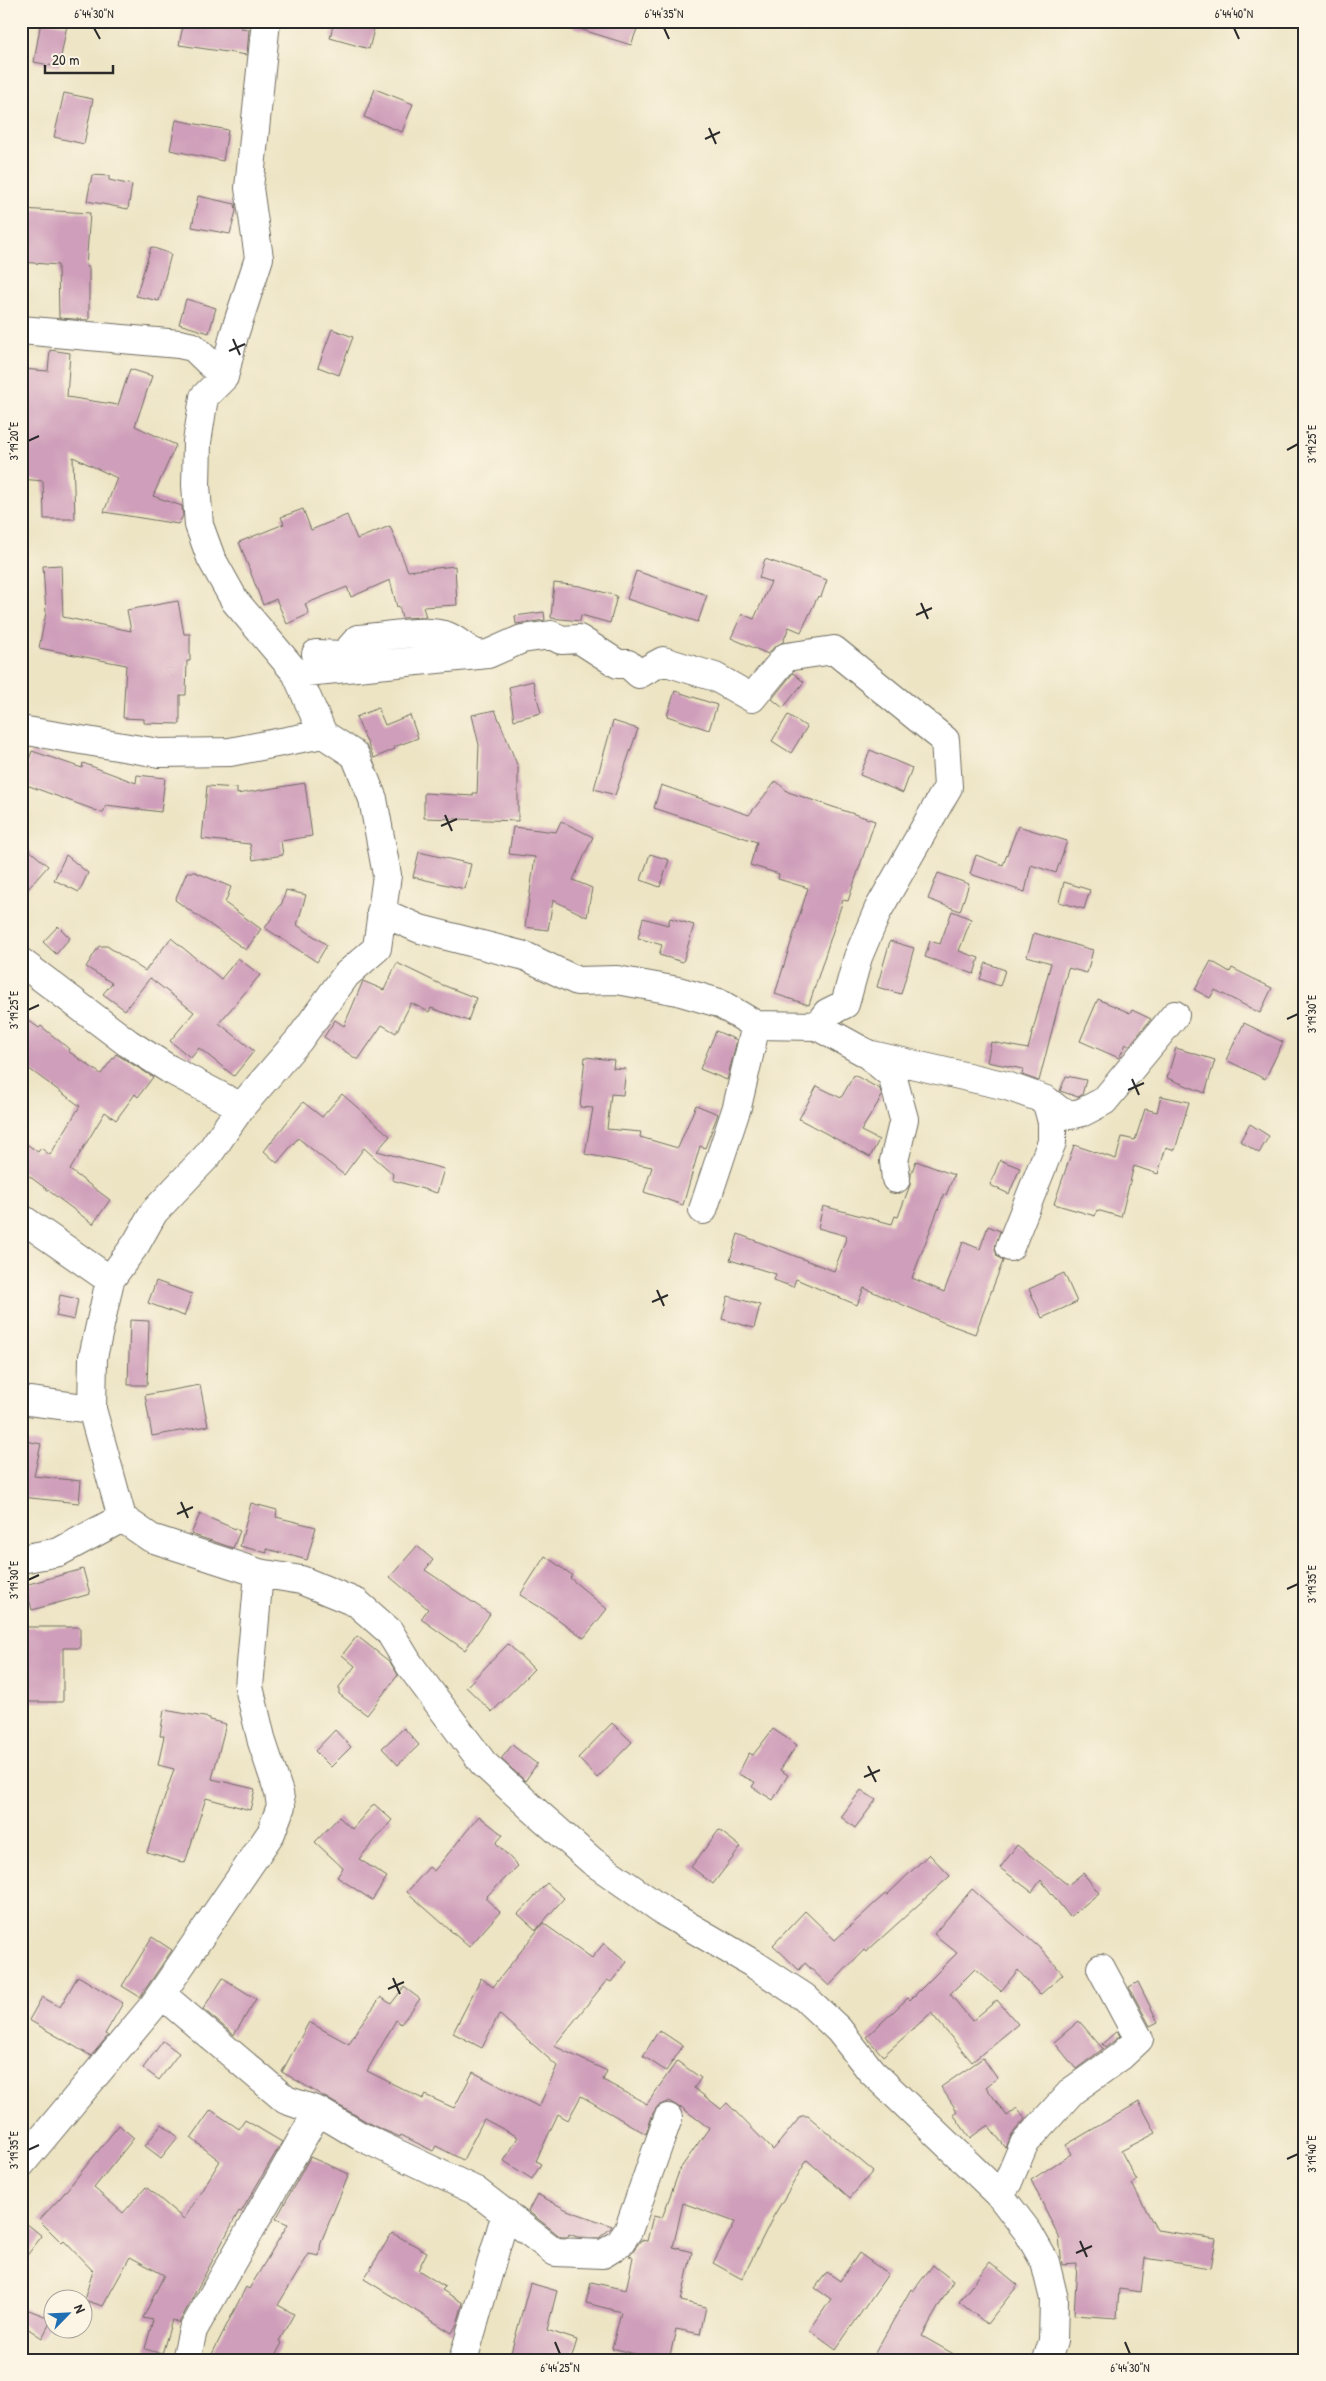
<svg xmlns="http://www.w3.org/2000/svg" width="1326" height="2381" viewBox="0 0 1326 2381" font-family="'Patrick Hand',sans-serif">
<style>
.building{fill:#cf9eba}
.lines{fill:none;stroke-linecap:round;stroke-linejoin:round}
.minor-casing{stroke:#6f6c61;stroke-width:30}
.minor{stroke:#fff;stroke-width:28}
.ticks{fill:none;stroke:#2b2b2b;stroke-width:2}
.neatline{fill:none;stroke:#2b2b2b;stroke-width:2}
.ticks-label{font-size:12px;text-anchor:middle;fill:#2b2b2b}
</style>
<rect width="100%" height="100%" fill="#fcf5e5"/>
<filter id="ink" filterUnits="userSpaceOnUse"><feTurbulence type="fractalNoise" baseFrequency=".02" numOctaves="2"/><feDisplacementMap in="SourceGraphic" scale="10" xChannelSelector="R" yChannelSelector="G"/><feConvolveMatrix kernelMatrix="1 2 1 2 8 2 1 2 1" color-interpolation-filters="sRGB"/></filter>
<filter id="wash" filterUnits="userSpaceOnUse"><feTurbulence type="fractalNoise" baseFrequency=".0096" numOctaves="4" result="noise"/><feDisplacementMap in="SourceGraphic" scale="20" xChannelSelector="R" yChannelSelector="G"/><feGaussianBlur stdDeviation="1.12" result="paint"/><feColorMatrix in="noise" values="0 0 0 0 0 0 0 0 0 0 0 0 0 0 0 0 0 1.4 0 .05"/><feComposite in="paint" operator="in"/></filter>
<g filter="url(#wash)">
<rect width="100%" height="100%" fill="#ede4c4"/>
<g id="blocks">
<path class="building" d="M41,21L67,25L59,67L34,62Z
M184,21H241V28L249,29L247,55L179,45Z
M334,21H376L369,49L330,38Z
M571,21H640L631,45L570,26Z
M375,89L413,104L402,132L364,117Z
M64,93L93,99L84,144L54,137Z
M176,120L228,130L223,161L170,150Z
M92,175L109,176V180L132,185L128,209L87,201Z
M198,196L235,204L236,211L230,234L192,227Z
M21,209L90,213L86,267H89V320L59,318L58,265L21,262Z
M151,247L171,254L159,301L136,296Z
M186,299L216,308L209,333L179,324Z
M332,329L353,337L339,375L318,367Z
M50,350L70,353L67,397L118,405L130,369L152,376L135,426L176,445L153,496L182,506L183,516L178,524L104,512L117,478L73,457L75,519H44L43,481L21,479V369L48,371Z
M303,509L311,530L347,515L357,539L390,526L408,571L455,566L457,605L423,607L426,617L402,618L399,606L397,607L390,580L351,597L347,587L305,604L309,614L287,624L276,599L263,605L239,542L284,524L281,517Z
M765,559L827,580L821,597L818,596L801,632L789,627L783,642L774,647L768,654L731,638L742,614L754,619L771,582L759,578Z
M61,565L63,617L131,631L127,610L178,601L184,634H190V661H187L186,695H180V724L144,723V719L123,718L126,665L39,648L46,613L43,566Z
M636,571L707,595L698,622L627,599Z
M554,583L580,586L617,596L610,623L581,615L580,621L551,618Z
M544,612L545,620L516,624L515,616Z
M793,673L804,682L783,708L772,699Z
M533,681L541,713L514,720L509,687Z
M675,691L717,705L709,730L667,716Z
M378,708L385,725L410,715L418,738L394,747L395,749L374,758L356,717Z
M495,710L518,767V821L424,818V793L473,796V793H477L479,745L472,715Z
M788,715L807,727L791,753L772,741Z
M613,721L638,729L615,795L594,789Z
M870,750L912,768L903,793L860,775Z
M32,751L82,768L83,763L136,783L137,775L165,778L161,812L106,805L103,813L21,783Z
M776,781L788,792L875,821L848,901L843,900L809,1005L775,994L808,888L778,879L779,874L750,865L757,842L654,808L661,785L749,815Z
M305,783L312,836L281,841L283,855L253,860L250,844L202,839L207,786L237,788V794Z
M561,821L593,837L573,880L592,888L587,917L553,900L548,930L525,927L535,857L509,854L513,827L556,832Z
M1018,826L1067,841L1056,873L1031,865L1025,892L970,874L976,855L1003,865Z
M21,843L48,866L21,897Z
M419,852L471,864L465,889L413,877Z
M650,854L669,860L660,887L641,880Z
M66,855L88,873L79,892L54,880Z
M187,872H195L231,887L225,903L261,929L246,950L175,900Z
M938,873L969,884L960,911L928,899Z
M1064,882L1090,890L1084,909L1059,902Z
M286,890L306,895L297,925L327,945L317,962L265,928L282,903Z
M952,911L971,919L959,951L979,958L974,974L925,957L930,941L940,944Z
M643,918L668,925L670,918L694,925L683,962L659,955L662,945L638,938Z
M58,926L70,938L56,954L43,942Z
M1034,933L1093,950L1087,973L1068,968L1039,1081L1022,1075L1023,1069L987,1062L991,1042L1028,1049L1051,963L1027,956Z
M171,938L221,979L238,958L260,975L219,1023L254,1051L234,1076L199,1048L191,1058L170,1041L194,1012L150,978L125,1010L103,994L112,983L86,967L99,946H107L145,971Z
M890,941L914,948L901,994L877,987Z
M1211,961L1230,972L1232,968L1272,988L1260,1013L1215,990L1210,998L1195,990Z
M397,963L440,984L476,998L468,1021L431,1008L429,1012L411,1003L396,1033L382,1025L358,1060L324,1037L335,1020L344,1026L363,981L384,990Z
M986,963L1005,970L1000,986L980,979Z
M1098,999L1130,1013L1132,1010L1151,1019L1129,1046L1126,1044L1119,1058L1080,1041Z
M21,1015L39,1028L41,1026L69,1049L68,1051L101,1074L116,1054L153,1077L138,1097L135,1094L116,1120L105,1112L70,1170L110,1200L93,1224L21,1170V1140L38,1152L41,1148L50,1155L80,1106L21,1063Z
M1244,1023L1283,1042L1265,1079L1226,1060Z
M716,1031L737,1040L727,1080L700,1069Z
M1176,1048L1215,1060L1205,1093L1167,1078Z
M585,1057L614,1060L613,1068L626,1069L623,1095L611,1094L607,1129L641,1132L640,1137L678,1148L696,1105L718,1114L705,1148L700,1146L683,1205L644,1192L652,1167L585,1154L593,1108L580,1107Z
M854,1075L880,1089L882,1096L861,1131L879,1140L870,1157L799,1119L817,1086L841,1098Z
M1066,1076L1086,1080L1082,1095L1078,1097L1060,1091Z
M342,1094L390,1136L377,1151L444,1169L437,1193L392,1180L393,1174L364,1148L344,1175L298,1138L277,1163L264,1151L303,1102L322,1117Z
M1161,1096L1189,1102L1175,1150L1166,1147L1158,1174L1134,1166L1121,1217L1097,1210L1095,1216L1054,1204L1074,1145L1116,1159L1122,1137L1135,1140L1145,1109L1157,1112Z
M1250,1124L1269,1136L1259,1153L1240,1141Z
M1000,1160L1020,1168L1009,1194L990,1185Z
M916,1161L954,1175L946,1195L944,1194L912,1278L944,1292L963,1242L980,1249L988,1226L1000,1231L995,1249L997,1256L1003,1261L975,1334L945,1323L864,1288L857,1305L796,1279L793,1287L774,1280L776,1274L730,1260L738,1234L834,1271L847,1236L818,1228L823,1206L892,1224L895,1216L898,1217L910,1185L911,1174Z
M1064,1273L1077,1302L1042,1318L1029,1289Z
M156,1281L192,1294L184,1316L148,1303Z
M60,1295L78,1299L74,1320L56,1316Z
M728,1296L760,1305L754,1328L722,1319Z
M130,1320L149,1321L147,1385H128Z
M200,1385L208,1426L152,1436L145,1395Z
M21,1440L41,1444L34,1476L81,1481L79,1503L21,1497Z
M251,1503L277,1510L276,1517L316,1527L307,1560L267,1549V1553L240,1546Z
M200,1514L240,1531L233,1548L191,1534Z
M417,1546L433,1560L425,1570L490,1614L465,1650L421,1619L428,1609L390,1577Z
M545,1556L572,1575L570,1578L607,1609L584,1638L548,1612L520,1595Z
M83,1569L90,1594L32,1610L25,1585Z
M21,1627H80V1648H63V1702H21Z
M357,1636L390,1662L398,1675L367,1715L339,1694V1687L355,1666L342,1655Z
M508,1644L534,1669L492,1712L466,1687Z
M164,1710L210,1718V1720L226,1724L212,1779L255,1789L250,1810L206,1798L185,1863L147,1852L174,1769L158,1765L164,1736H160Z
M612,1723L632,1742L597,1778L578,1758Z
M404,1728L419,1745L398,1765L382,1748Z
M773,1729L797,1745L780,1770L788,1775L773,1800L752,1787L755,1782L738,1774L749,1753L753,1755Z
M335,1730L351,1747L331,1767L315,1751Z
M512,1745L537,1764L525,1781L501,1759Z
M861,1790L876,1800L855,1828L841,1817Z
M374,1804L392,1820L359,1859L387,1877L372,1900L337,1877L343,1868L315,1842L339,1817L352,1829Z
M479,1816L503,1835L496,1843L518,1866L485,1898L500,1912L469,1947L407,1892L429,1867L434,1871Z
M719,1830L741,1847L713,1884L691,1867Z
M1017,1845L1068,1885L1083,1873L1099,1893L1070,1917L1041,1880L1032,1892L1000,1868Z
M929,1854L950,1876L866,1952L864,1950L829,1986L805,1963L799,1970L773,1945L805,1911L835,1940L885,1894L887,1895Z
M547,1883L564,1898L536,1930L518,1914Z
M972,1889L1042,1950L1063,1974L1040,1995L1018,1970L1001,1991L975,1969L950,1994L972,2021L997,2000L1018,2024L972,2062L931,2013L883,2056L866,2037L908,1998L910,2000L957,1953L934,1934Z
M543,1923L592,1958L604,1943L627,1962L611,1982L607,1980L554,2046L607,2071L603,2080L647,2104L677,2061L701,2078L694,2088L721,2109L727,2103L773,2150L801,2116H808L873,2171L850,2198L807,2160L773,2217L742,2279L713,2263L735,2222L683,2203L673,2247L692,2252L681,2301L706,2307L700,2334L676,2329L669,2360H658L612,2348L621,2312L586,2303L591,2282L626,2290L633,2257L629,2256L641,2240L647,2241L653,2216L662,2218L680,2169L709,2128L681,2107L680,2108L669,2101L658,2106L653,2113L646,2134L581,2096L568,2120L558,2114L536,2161L541,2164L532,2179L504,2161L518,2137L484,2119L463,2160L436,2146L433,2151L401,2135L400,2137L374,2126L282,2072L309,2022L349,2044L358,2028L381,1997L391,2004L404,1987L420,1999L401,2024L396,2020L367,2071L423,2099L425,2095L454,2108L473,2072L539,2107L557,2066L499,2014L482,2048L453,2033L481,1978L493,1987Z
M152,1937L172,1950L140,1997L122,1986Z
M78,1976L123,2003L105,2034L108,2036L91,2056L29,2020L42,1997L60,2007Z
M223,1978L256,1999L234,2035L203,2009Z
M1138,1982L1158,2022L1150,2026L1129,1987Z
M1079,2021L1103,2049L1076,2069L1054,2042Z
M659,2030L683,2046L666,2071L643,2056Z
M1117,2031L1120,2036L1105,2048L1102,2044Z
M163,2041L179,2053L159,2080L143,2068Z
M983,2058L997,2078L986,2087L1007,2116L1017,2108L1025,2119L1012,2134L1006,2148L988,2125L970,2138L953,2114L957,2111L941,2087Z
M1139,2102L1156,2133L1121,2151L1137,2181L1132,2184L1157,2230L1216,2239L1211,2268L1145,2258L1141,2292L1119,2289L1117,2318L1074,2315L1077,2264L1062,2265L1059,2237L1031,2180L1071,2154L1066,2145Z
M211,2110L239,2129L245,2120L282,2142L241,2212L239,2211L179,2323L172,2320L162,2354L145,2349L153,2320L143,2318L164,2275L130,2257L103,2306L84,2300L93,2271L64,2241L62,2243L39,2220L61,2197L119,2125L134,2138L94,2188L123,2213L146,2187L184,2219L220,2161L191,2138Z
M162,2124L178,2137L161,2158L145,2146Z
M310,2157L349,2174L321,2242L319,2256L309,2254L278,2305L294,2314L279,2341L282,2343L273,2360H209L246,2287L249,2289L288,2224L276,2219Z
M537,2194L567,2210L612,2226L611,2228L599,2238L577,2237L569,2234L568,2237H561L528,2211Z
M21,2219L42,2236L21,2263Z
M392,2233L427,2252L418,2270L445,2287L442,2290L463,2303L457,2324L452,2333L364,2279Z
M859,2253L888,2274L836,2349L810,2330L831,2299L815,2288L827,2272L840,2281Z
M990,2262L1018,2285L987,2324L959,2302Z
M933,2265L953,2281L922,2336L964,2360H871L911,2289L913,2291Z
M530,2283L557,2291L547,2330L577,2340L571,2360H509Z
M21,2307L52,2319L42,2338L21,2324Z"/>
</g>
</g>
<g filter="url(#ink)">
<use href="#blocks" fill-opacity="0" stroke="#6f6c61" stroke-width="1"/>
<g class="lines">
<defs>
<path id="minor" d="M266,21L249,188L259,258L234,335L224,377L204,397L197,442L196,485L199,525L211,558L235,601L296,673L323,734L355,755L373,799L387,875L377,948L346,975L299,1040L241,1107L208,1155L154,1212L136,1244L110,1280L93,1357L92,1409L122,1518L151,1538L259,1573L301,1580L357,1603L389,1631L409,1664L483,1763L533,1809L592,1861L668,1914L752,1963L804,1997L839,2030L871,2071L999,2194L1028,2232L1045,2262L1054,2299L1053,2341L1047,2360
M21,330L179,344L193,347L224,377
M316,654L344,655L358,639C383,637 424,628 447,636C460,641 468,653 481,655
M296,673L488,654L522,639L551,635L561,640L579,639L618,664H628L639,674L663,661L715,677L752,698L786,657L834,650L945,740L948,787L878,910L858,957L845,1004L827,1013L817,1026
M21,730L159,753L230,752L323,734
M381,912L420,929L525,956L577,981L617,980L678,991L719,1003L756,1025L817,1026L866,1053L892,1075L904,1119L894,1161L896,1179
M21,962L128,1043L169,1069L241,1107
M872,1055L1007,1086L1046,1100L1060,1111L1071,1115L1083,1112L1104,1101L1175,1015
M703,1210L737,1107L756,1025
M21,1218L110,1280
M1010,1247L1052,1142V1122L1046,1100
M21,1400L92,1409
M21,1559L59,1552L122,1518
M161,1994L286,2100L318,2111L360,2136L476,2191L555,2252L603,2254L619,2244L628,2231L668,2118
M21,2164L153,2006L271,1833L281,1806L279,1793L262,1742L249,1687L259,1573
M999,2194L1008,2182L1024,2144L1072,2091L1121,2056L1139,2039L1101,1968
M186,2360L193,2330L318,2111
M463,2360L506,2213"/>
</defs>
<use href="#minor" class="minor-casing"/>
<use href="#minor" class="minor"/>
</g>
</g>
<path class="ticks" d="M94,28L100,39M664,28L669,39M1234,28L1239,39M709,128L716,144M705,139L720,132M233,339L240,355M229,351L245,344M28,441L39,436M1287,450L1298,444M921,603L928,619M916,615L932,608M445,815L452,831M441,826L457,819M28,1010L39,1005M1287,1019L1298,1014M1132,1079L1139,1095M1128,1090L1144,1083M657,1290L664,1306M652,1302L668,1295M181,1502L188,1518M177,1514L193,1507M28,1580L39,1575M1287,1589L1298,1584M868,1766L876,1782M864,1777L880,1770M393,1978L400,1994M388,1989L404,1982M28,2150L39,2145M1287,2159L1298,2154M1080,2241L1087,2257M1076,2253L1092,2246M555,2342L560,2354M1125,2342L1130,2354"/>
<rect width="1326" height="2381" fill="none" stroke="#fcf5e5" stroke-width="55"/>
<g transform="translate(68 2314) rotate(66)"><circle r="24" fill="#fcf5e5" stroke="#a8a49b"/>
<path d="M0-4L9 19L0 12L-9 19Z" fill="#1f6fb2"/>
<text y="-8" font-size="14" font-weight="bold" text-anchor="middle" fill="#2b2b2b">N</text>
</g>
<path d="M45 65v8h68v-8" fill="none" stroke="#2b2b2b" stroke-width="2.5"/>
<text x="52" y="65" font-size="15" fill="#2b2b2b" stroke="#fcf5e5" stroke-width="4" paint-order="stroke">20 m</text>
<rect x="28" y="28" width="1270" height="2326" class="neatline"/>
<g class="ticks-label">
<text x="94" y="18">6°44'30"N</text>
<text x="664" y="18">6°44'35"N</text>
<text x="1234" y="18">6°44'40"N</text>
<text transform="translate(14 441) rotate(-90)" y="4">3°19'20"E</text>
<text transform="translate(1312 444) rotate(-90)" y="4">3°19'25"E</text>
<text transform="translate(14 1010) rotate(-90)" y="4">3°19'25"E</text>
<text transform="translate(1312 1014) rotate(-90)" y="4">3°19'30"E</text>
<text transform="translate(14 1580) rotate(-90)" y="4">3°19'30"E</text>
<text transform="translate(1312 1584) rotate(-90)" y="4">3°19'35"E</text>
<text transform="translate(14 2150) rotate(-90)" y="4">3°19'35"E</text>
<text transform="translate(1312 2154) rotate(-90)" y="4">3°19'40"E</text>
<text x="560" y="2372">6°44'25"N</text>
<text x="1130" y="2372">6°44'30"N</text>
</g>
</svg>
